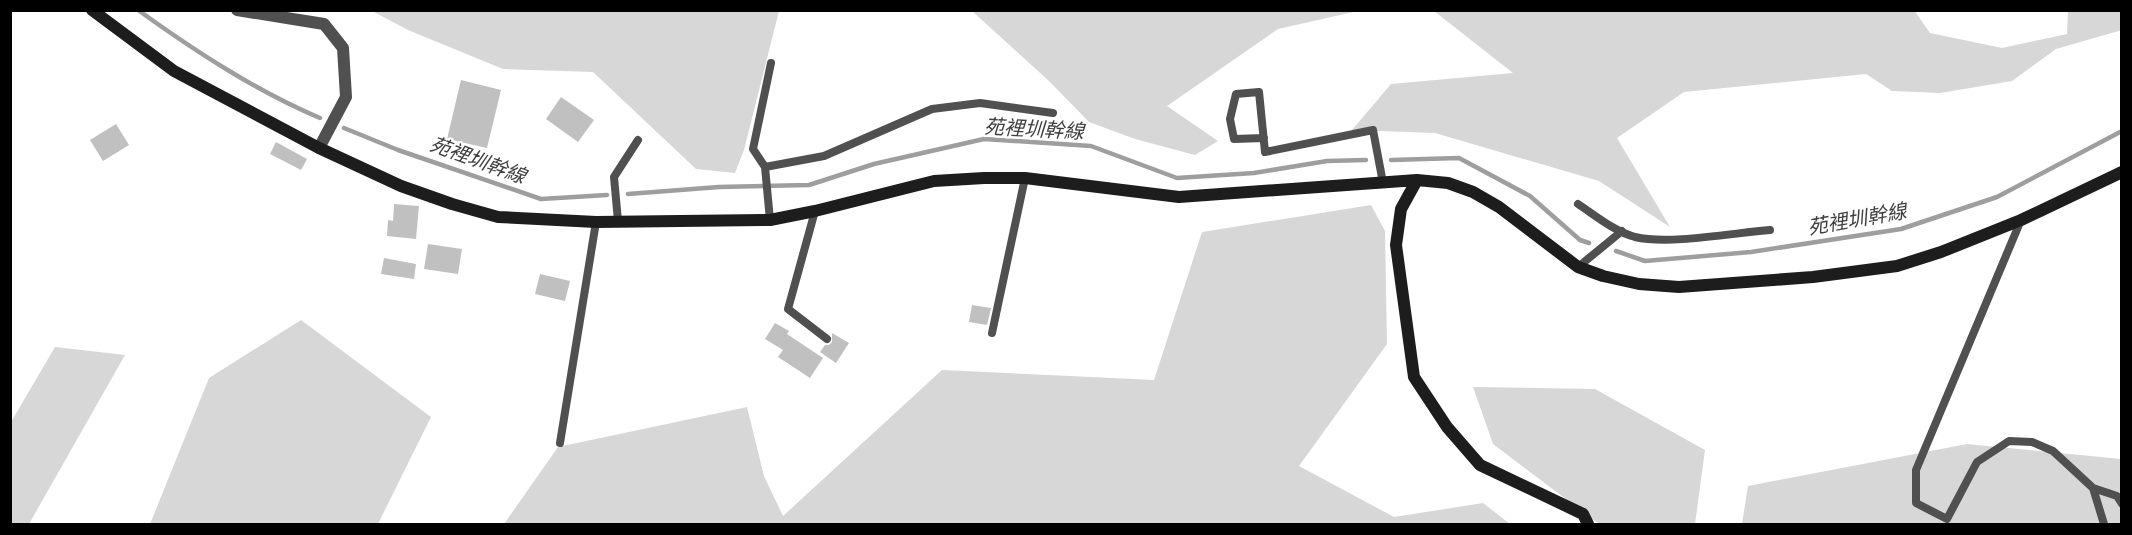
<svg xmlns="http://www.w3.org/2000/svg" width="2132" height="535" viewBox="0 0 2132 535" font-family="Helvetica,'Noto Sans TC',sans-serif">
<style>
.green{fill:#d7d7d7}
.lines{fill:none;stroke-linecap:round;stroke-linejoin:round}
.stream{stroke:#9e9e9e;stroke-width:4.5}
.building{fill:#c0c0c0}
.lane{stroke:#505050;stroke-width:8}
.street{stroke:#505050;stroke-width:12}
.secondary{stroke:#1d1d1d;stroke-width:12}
.labels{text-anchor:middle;stroke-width:4.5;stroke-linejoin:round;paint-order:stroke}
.water-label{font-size:20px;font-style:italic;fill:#3f3f3f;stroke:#fff}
</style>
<rect width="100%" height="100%" fill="#fff"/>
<path class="green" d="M1914,10L1930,33L2002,48L2067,34L2068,11H2121L2122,30L2056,49L2012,81L1940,93L1892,91L1866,74L1684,92L1617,138L1670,227L1599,181L1435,133L1352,130L1391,84L1513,73L1434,11H1358L1278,29L1167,106L1218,141L1195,155L1135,139L1089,122L1050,82L972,11Z
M372,11L779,10V11L744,150L735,173L696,169L593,72L503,69L408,30Z
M1371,205L1385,231L1387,344L1299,466L1394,517L1483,503L1510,524H504L558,447L747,407L764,476L783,516L942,370L1154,380L1202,232Z
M301,320L431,417L378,524H150L209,378Z
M55,347L125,355L29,524H11V422Z
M1473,387L1595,389L1705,450L1695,524H1599L1493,444Z
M1967,444L2121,459V524H1742L1748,486Z"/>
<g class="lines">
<path class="stream" d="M138,10C195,51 256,91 320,118
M344,128L398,150L541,199L607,195
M1391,160L1459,158L1530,196L1580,240L1589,243
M628,194L719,187L809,185L874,164L984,139L1091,146L1177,178L1254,173L1327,161L1366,160
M1616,251L1645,261L1751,252L1901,229L1997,197L2122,131"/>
</g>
<path class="building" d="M461,80L501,90L487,148L447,139Z
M561,97L594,120L578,142L546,119Z
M116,124L129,145L103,161L90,140Z
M276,142L307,159L301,170L270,154Z
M394,204L419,206L416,239L387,236L388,220L393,221Z
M428,244L462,249L458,274L424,269Z
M384,258L416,264L414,279L381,274Z
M540,274L570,281L565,301L535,294Z
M972,305L991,308L987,325L969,322Z
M775,323L789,331L787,334L823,358L810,378L778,357L783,350L765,339Z
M832,333L849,343L836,363L820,352L825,345H829L832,342Z"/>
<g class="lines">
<path class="lane" d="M771,63L753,149L765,167L824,156L932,109L980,103L1053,113
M1264,138L1234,139L1230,119L1236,94L1259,92L1265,152L1373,130L1383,183
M765,167L770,220
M1578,204C1596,216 1614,231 1635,237C1669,245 1733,233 1770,230
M815,211L788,309L827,339
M2021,220L1916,470V503L1947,519L1977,462L2009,441L2032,442L2053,451L2093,488L2104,524
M618,221L614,177L638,140
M1578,267L1622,231
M992,333L1025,178
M560,443L596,222
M2093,488L2117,496L2122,504"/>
<path class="street" d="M237,10L324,24L343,48L346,97L319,148"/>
<path class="secondary" d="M92,10L174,71L319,148L401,186L452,204L498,217L596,222L770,220L815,211L934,181L984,178H1025L1179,197L1417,180L1448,183L1473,192L1499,207L1578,267L1603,276L1639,284L1679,287L1813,277L1897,266L1941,252L2021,220L2122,172
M1417,180L1401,209L1396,245L1414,377L1447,427L1480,465L1583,514L1588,524"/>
</g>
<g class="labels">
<g class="water-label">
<text transform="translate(1034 129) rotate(3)" y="7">苑裡圳幹線</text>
<text transform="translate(478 160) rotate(20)" y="7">苑裡圳幹線</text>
<text transform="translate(1857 219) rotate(-10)" y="7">苑裡圳幹線</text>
</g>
</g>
<rect width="2132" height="535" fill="none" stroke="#000000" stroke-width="24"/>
</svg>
